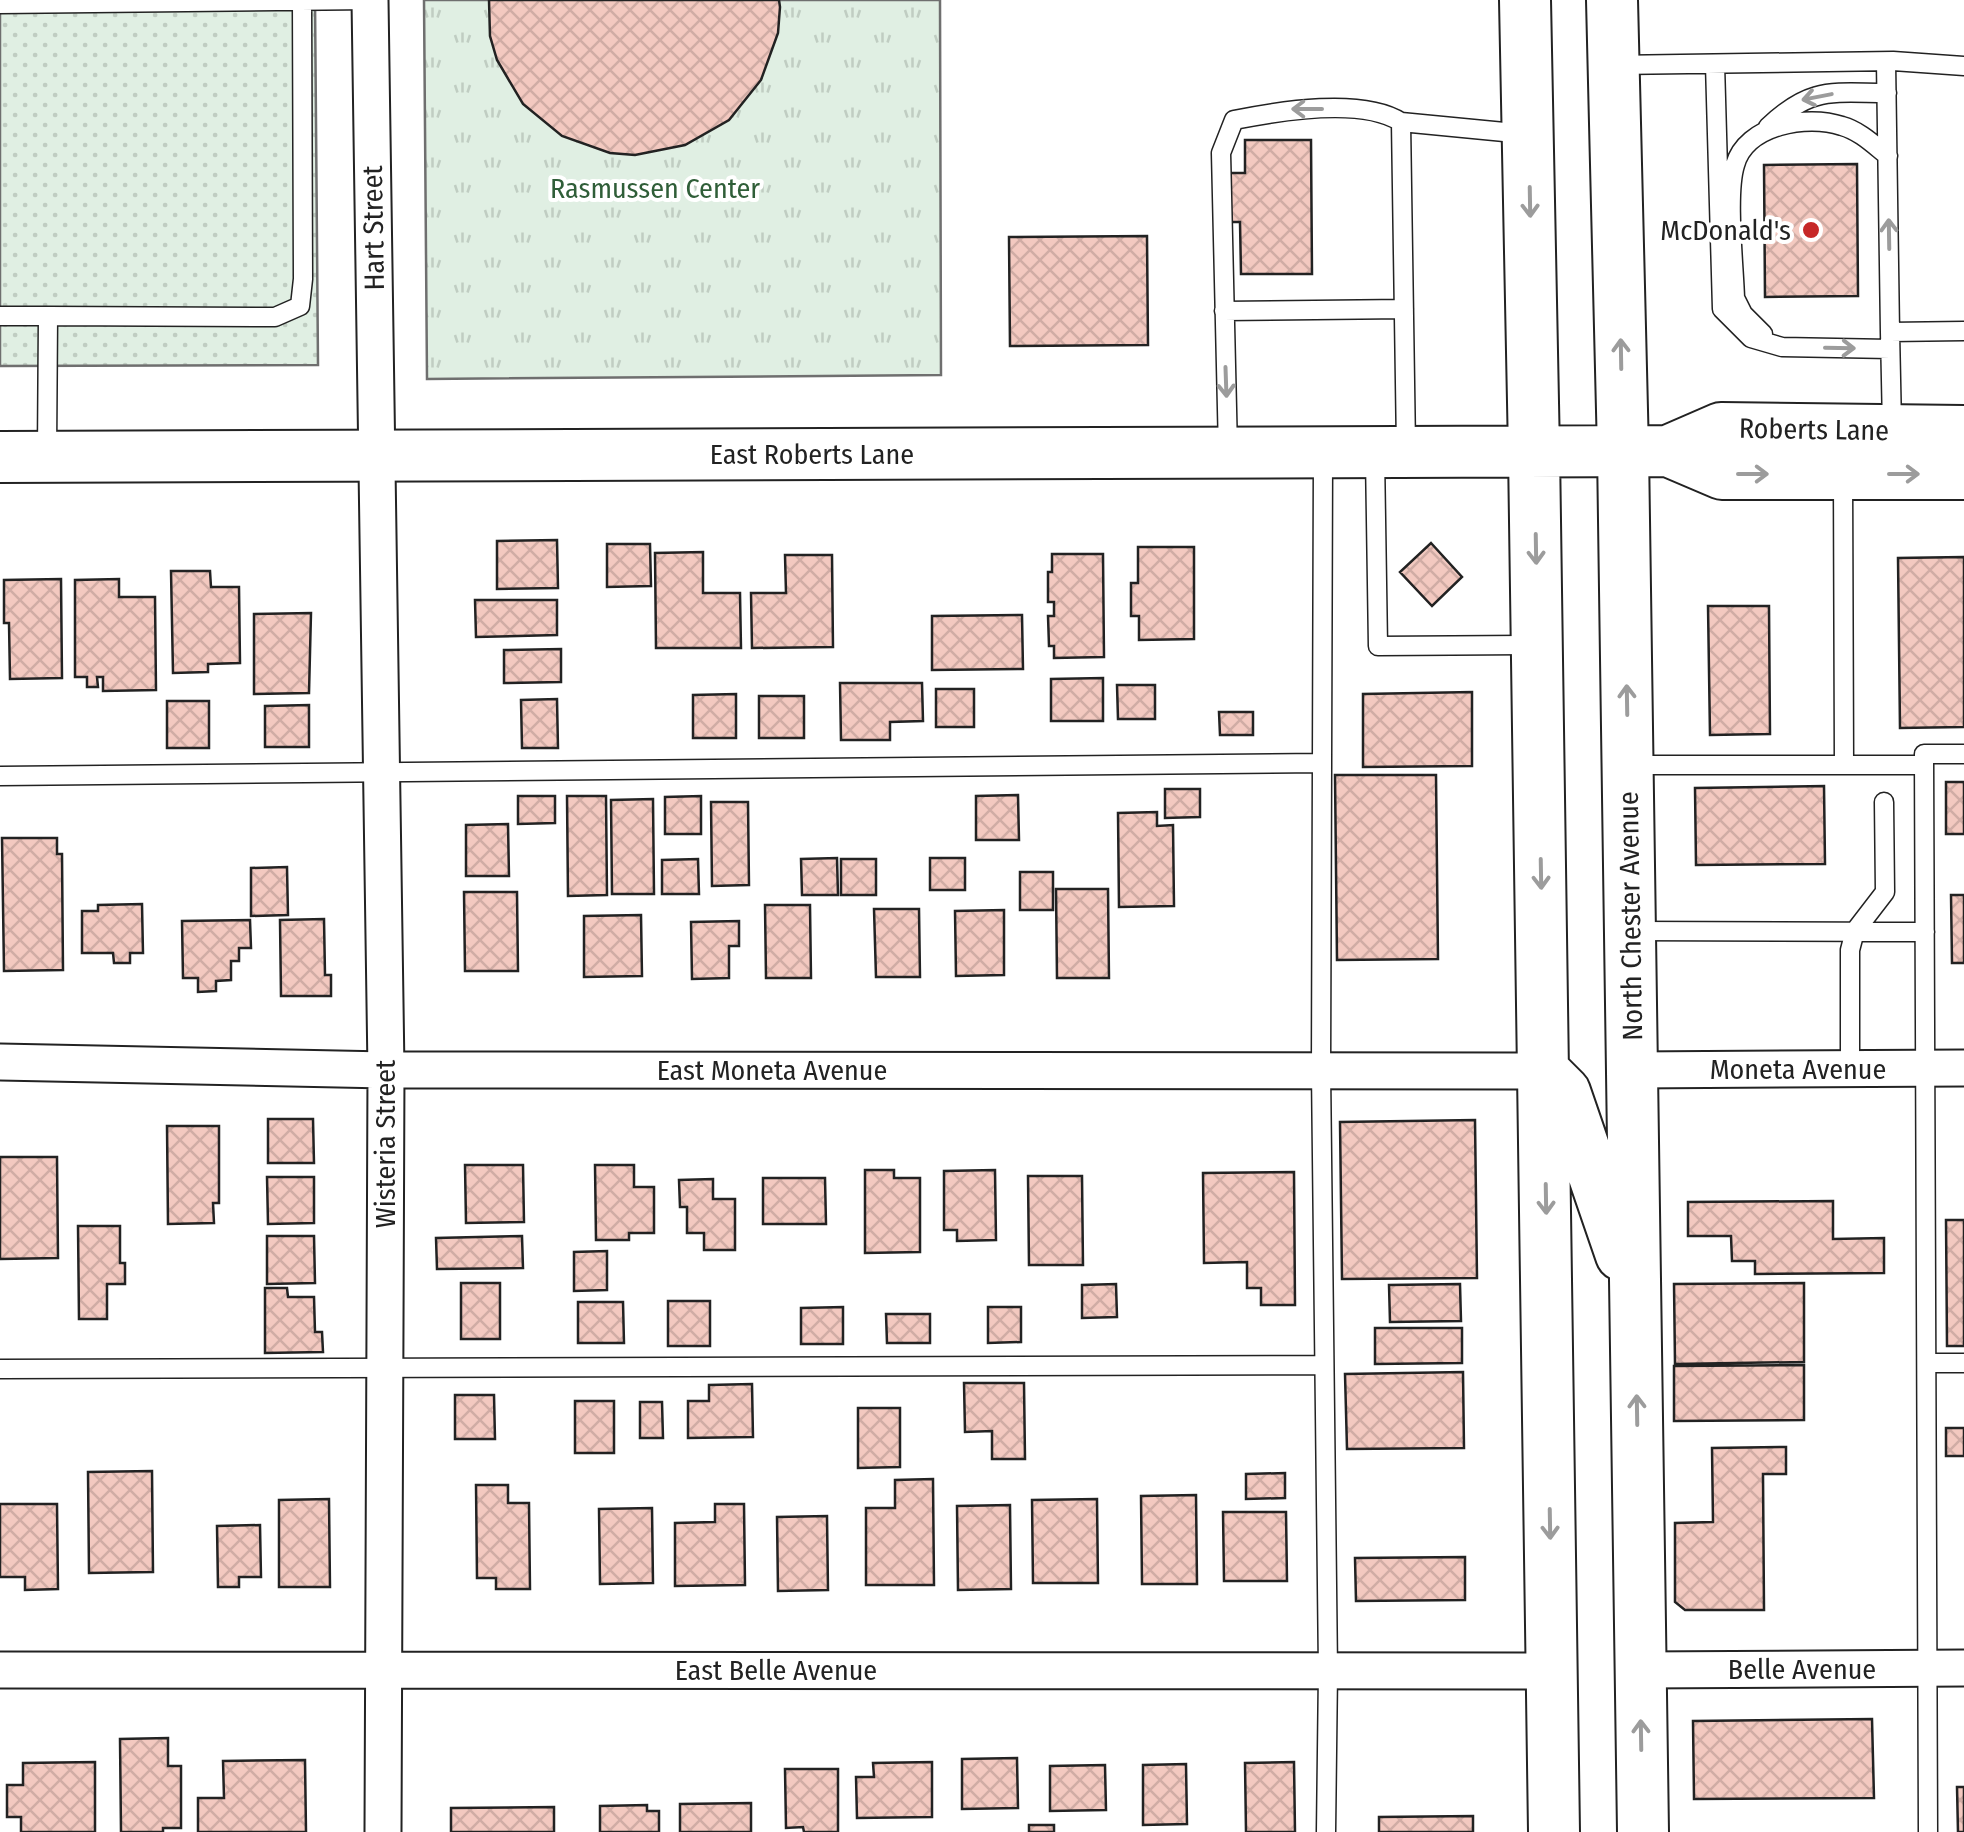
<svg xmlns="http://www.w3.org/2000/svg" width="1964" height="1832" viewBox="0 0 1964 1832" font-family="'Fira Sans Condensed',sans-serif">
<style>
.grass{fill:url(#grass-dots);stroke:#6f6f6f;stroke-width:2.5}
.park{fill:url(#park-tufts);stroke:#6f6f6f;stroke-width:2.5}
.building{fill:url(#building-cross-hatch);stroke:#222;stroke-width:2.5}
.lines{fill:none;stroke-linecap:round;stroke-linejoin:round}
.service-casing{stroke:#222;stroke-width:21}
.minor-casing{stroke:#222;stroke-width:39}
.secondary-casing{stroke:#222;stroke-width:54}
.service{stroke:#fff;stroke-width:18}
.minor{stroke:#fff;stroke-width:35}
.secondary{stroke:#fff;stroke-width:50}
.oneway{stroke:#9c9c9c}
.poi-dot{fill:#c62828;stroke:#fff;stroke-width:4}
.labels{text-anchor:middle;stroke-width:8;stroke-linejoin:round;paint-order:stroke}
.park-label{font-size:28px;fill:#2f5e38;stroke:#fff}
.street-label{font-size:28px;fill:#222;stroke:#fff}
.poi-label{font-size:28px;fill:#222;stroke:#fff;text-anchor:end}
</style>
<defs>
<pattern id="grass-dots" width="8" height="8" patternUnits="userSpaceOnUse" patternTransform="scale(2.5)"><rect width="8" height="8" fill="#e0efe3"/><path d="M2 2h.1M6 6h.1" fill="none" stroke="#c0cdc2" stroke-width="1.8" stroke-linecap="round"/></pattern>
<pattern id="park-tufts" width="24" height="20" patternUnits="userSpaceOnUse" patternTransform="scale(2.5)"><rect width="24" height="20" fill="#e0efe3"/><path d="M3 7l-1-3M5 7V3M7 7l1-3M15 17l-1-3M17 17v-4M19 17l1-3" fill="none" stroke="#c0cdc2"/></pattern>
<pattern id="building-cross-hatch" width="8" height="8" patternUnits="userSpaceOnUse" patternTransform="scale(2.5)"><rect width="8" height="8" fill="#f3c9c0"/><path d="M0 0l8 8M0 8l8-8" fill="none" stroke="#d0aca5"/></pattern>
</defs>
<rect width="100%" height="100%" fill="#fff"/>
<path class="grass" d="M0,0H315L318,365L0,366Z"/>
<path class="park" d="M424,0H940L941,375L427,379Z"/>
<path class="building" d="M489,0H779L780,7L778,33L761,80L729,120L685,145L635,155L610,153L562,136L523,104L497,60L490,36Z
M1245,140H1311L1312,274H1241L1240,222H1231L1230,173H1245Z
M1857,164L1858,296L1765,297L1764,165Z
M1147,236L1148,345L1010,346L1009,237Z
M557,540L558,588L497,589V541Z
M1431,543L1462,577L1432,606L1400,572Z
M607,544H650L651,586L607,587Z
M1138,547H1194V639L1139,640V616H1131V583H1138Z
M703,552V593H740L741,648H656L655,553Z
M1052,554H1103L1104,657L1054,658V646H1049L1048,616H1054V602H1048V572H1052Z
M785,555H832L833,647L752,648L751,593H786Z
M1964,557V727L1900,728L1898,558Z
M171,571H210L211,587H239L240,663L208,664V672L173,673Z
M61,579L62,678L10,679L9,623H4V580Z
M119,579V597H155L156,690L103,691V677H97L98,687H87V677H75V580Z
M475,600H557V635L476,637Z
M1708,606H1769L1770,734L1710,735Z
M311,613L309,693L254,694V614Z
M1022,615L1023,669L932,670V616Z
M561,649V682L504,683V650Z
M1103,678V721H1051V679Z
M840,683H922L923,721L890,722V740H841Z
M1117,685H1155V719H1118Z
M936,689H974V727H936Z
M1472,692V766L1363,767V694Z
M736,694V738H693V695Z
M759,696H804V738H759Z
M557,699L558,748H522L521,700Z
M167,701H209V748H167Z
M309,705V747H265V706Z
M1219,712H1253V735H1220Z
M1335,775H1436L1438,959L1337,960Z
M1946,782H1964V834H1946Z
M1824,786L1825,864L1696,865L1695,788Z
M1165,789H1200V817L1165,818Z
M1018,795L1019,840H976V796Z
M518,796H555V823L518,824Z
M567,796H606L607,895L568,896Z
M701,796V834H665V797Z
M653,799L654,894H612L611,800Z
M711,802H748L749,885L712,886Z
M1157,812V826L1173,825L1174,906L1119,907L1118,813Z
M508,824L509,876H466V825Z
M2,838H57V854H62L63,970L4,971Z
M837,858L838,895H802L801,859Z
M930,858H965V890H930Z
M698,859L699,894H662V860Z
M841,859H876V895H841Z
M287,867L288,915L251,916V868Z
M1020,872H1053V910H1020Z
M1056,889H1108L1109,978H1057Z
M464,892H517L518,971H465Z
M1951,895H1964V963H1952Z
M142,904L143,953H130V963H114L113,953H82V911H98V905Z
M765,905H810L811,978H766Z
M874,909H919L920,977H876Z
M1004,910V975L956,976L955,911Z
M641,915L642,976L584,977V916Z
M324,919L325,975H331V996H281L280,920Z
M250,920L251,948H239V961H231V980L216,981V991L198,992V978H183L182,921Z
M739,921V946H729V978L692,979L691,922Z
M268,1119H313L314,1163H268Z
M1475,1120L1477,1278L1342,1279L1340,1122Z
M167,1126H219V1203H213L214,1223L168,1224Z
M0,1157H57L58,1258L0,1259Z
M465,1165H523L524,1222L466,1223Z
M595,1165H634V1187H654V1233H629V1240H596Z
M865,1170H894V1178H920V1252L865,1253Z
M995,1170L996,1240L957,1241V1230H944V1171Z
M1294,1172L1295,1305H1261V1288H1247V1262L1204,1263L1203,1173Z
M1028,1176H1082L1083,1265H1029Z
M267,1177H314V1223L268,1224Z
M763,1178H825L826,1224H763Z
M713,1179V1199H735V1250H704V1233H687V1207H680L679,1180Z
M1833,1201V1239L1884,1238V1273L1755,1274V1261H1732L1731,1236H1688V1202Z
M1946,1220H1964V1346H1947Z
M78,1226H120V1263H125V1284H107V1319H79Z
M267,1236H314L315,1283L267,1284Z
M522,1236L523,1268L437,1269L436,1238Z
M607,1251V1290L574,1291V1252Z
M461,1283H500V1339H461Z
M1804,1283V1362L1675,1364L1674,1284Z
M1116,1284L1117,1317L1082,1318V1285Z
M1460,1284L1461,1321L1390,1322L1389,1285Z
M265,1288H287L288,1297H314L315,1332H322L323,1352L265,1353Z
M668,1301H710V1346H668Z
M578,1302H623L624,1343H578Z
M843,1307V1344H801V1308Z
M988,1307H1021V1342L988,1343Z
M886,1314H930V1343H887Z
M1375,1328H1462V1363L1375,1364Z
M1804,1365V1420L1674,1421V1366Z
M1463,1372L1464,1448L1347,1449L1345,1374Z
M964,1383H1024L1025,1459H992V1431L965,1432Z
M752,1384L753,1437L688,1438V1401H709V1385Z
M455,1395H494L495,1439H455Z
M575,1401H614V1453H575Z
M640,1402H662L663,1438H640Z
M858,1408H900V1467L858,1468Z
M1946,1428H1964V1456H1946Z
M1786,1447V1474H1763L1764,1610H1685L1675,1602V1523L1713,1522L1712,1448Z
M152,1471L153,1572L89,1573L88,1472Z
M1285,1473V1498L1246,1499V1474Z
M933,1479L934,1585H866V1508H895V1480Z
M476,1485H508V1503H529L530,1589H496V1578H477Z
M1196,1495L1197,1584H1142L1141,1496Z
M329,1499L330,1587H279V1500Z
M1097,1499L1098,1583H1033L1032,1500Z
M0,1504H57L58,1589L25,1590V1577H0Z
M715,1504H744L745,1585L675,1586V1523L715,1522Z
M1010,1505L1011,1589L958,1590L957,1506Z
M652,1508L653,1583L600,1584L599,1509Z
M1223,1512H1286L1287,1581H1224Z
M827,1516L828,1590L778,1591L777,1517Z
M260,1525L261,1577H239V1587H218L217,1526Z
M1465,1557V1600L1356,1601L1355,1558Z
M1872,1719L1874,1798L1694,1799L1693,1721Z
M168,1738V1766H181V1828H163V1832H121L120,1739Z
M1017,1758L1018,1808L962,1809V1759Z
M305,1760L306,1832H198V1798H224L223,1761Z
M95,1762V1832H21V1817H7V1785H23V1763Z
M932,1762V1817L857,1818L856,1777H874L873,1763Z
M1294,1762L1295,1832H1246L1245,1763Z
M1186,1764L1187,1824L1143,1825V1765Z
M1105,1765L1106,1810L1050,1811V1766Z
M785,1769H838V1832H804L803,1827L786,1828Z
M1957,1787H1964V1832H1958Z
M751,1803V1832H680V1804Z
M647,1805V1811H659V1832H600V1806Z
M554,1807V1832H451V1808Z
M1473,1816V1832H1379V1817Z
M1029,1825H1054V1832H1029Z"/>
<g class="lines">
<defs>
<path id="service" d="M0,4L370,0
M1886,62L1890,332
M1715,64L1722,309L1751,338L1782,347L1890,349
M1615,65L1893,61L1964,66
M1768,127C1811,86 1832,93 1887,93
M1224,311L1404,309
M0,316H48L47,452
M48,316L275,317L300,306L303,279L302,1
M1763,334L1743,314L1735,298C1734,265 1726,194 1735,165C1746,125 1807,114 1842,126C1860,131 1874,145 1888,156
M1892,427L1890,332L1964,331
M1406,447L1401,122L1525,134
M1228,451L1221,153L1234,120C1279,111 1362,97 1401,122
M1375,456L1378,646L1532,645
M1323,458L1321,1071L1328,1671L1326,1832
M1843,475L1844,765
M1629,765H1924
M0,776L1322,763
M1631,931L1925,932
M1850,1069V950L1855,931L1885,892L1884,802
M1928,1363H1964
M0,1369L1324,1365
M1928,1832L1924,754H1964"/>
<path id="minor" d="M370,0L386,1070L383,1832
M0,1062L386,1070L1544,1071
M1633,1070L1964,1068
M0,1670L1552,1671
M1640,1670L1964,1668"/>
<path id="secondary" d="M1525,0L1534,452L1554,1832
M1612,0L1623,451L1643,1832
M1668,451L1721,428L1964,431
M0,457L1668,451L1722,474H1964
M1549,1076L1565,1092L1621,1255"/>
</defs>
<use href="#service" class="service-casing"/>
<use href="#minor" class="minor-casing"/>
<use href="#secondary" class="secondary-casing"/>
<use href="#service" class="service"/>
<use href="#minor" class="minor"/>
<use href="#secondary" class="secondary"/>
</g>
<defs><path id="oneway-shaft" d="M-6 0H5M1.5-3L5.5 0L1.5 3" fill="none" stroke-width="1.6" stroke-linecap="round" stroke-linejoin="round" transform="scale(2.5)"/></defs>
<g class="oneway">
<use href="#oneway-shaft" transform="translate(1817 97) rotate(169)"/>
<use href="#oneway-shaft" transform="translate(1307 109) rotate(-180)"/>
<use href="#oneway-shaft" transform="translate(1530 202) rotate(89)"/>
<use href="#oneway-shaft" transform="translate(1889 234) rotate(-91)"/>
<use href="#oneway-shaft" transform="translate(1840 348) rotate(1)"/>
<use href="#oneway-shaft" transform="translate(1621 354) rotate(-91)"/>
<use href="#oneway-shaft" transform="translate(1226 382) rotate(88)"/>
<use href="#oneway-shaft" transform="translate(1753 474)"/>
<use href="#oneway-shaft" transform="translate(1904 474)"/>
<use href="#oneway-shaft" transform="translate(1536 549) rotate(89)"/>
<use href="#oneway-shaft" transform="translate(1627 700) rotate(-91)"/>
<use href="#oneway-shaft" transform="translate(1541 874) rotate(89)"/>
<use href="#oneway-shaft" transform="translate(1546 1199) rotate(89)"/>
<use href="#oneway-shaft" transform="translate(1637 1410) rotate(-91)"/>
<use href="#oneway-shaft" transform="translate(1550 1524) rotate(89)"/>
<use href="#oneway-shaft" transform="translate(1641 1735) rotate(-91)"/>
</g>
<circle class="poi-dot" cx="1811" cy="230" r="10"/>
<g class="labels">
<g class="park-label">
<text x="655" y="198">Rasmussen Center</text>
</g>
<g class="street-label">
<text transform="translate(373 228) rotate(-91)" y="10">Hart Street</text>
<text transform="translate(1814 429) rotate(1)" y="10">Roberts Lane</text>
<text x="812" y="464">East Roberts Lane</text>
<text transform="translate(1630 916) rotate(-91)" y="10">North Chester Avenue</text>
<text x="1798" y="1079">Moneta Avenue</text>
<text x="772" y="1080">East Moneta Avenue</text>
<text transform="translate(385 1144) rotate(-90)" y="10">Wisteria Street</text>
<text x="1802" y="1679">Belle Avenue</text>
<text x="776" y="1680">East Belle Avenue</text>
</g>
<g class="poi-label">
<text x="1791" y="240">McDonald's</text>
</g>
</g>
</svg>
